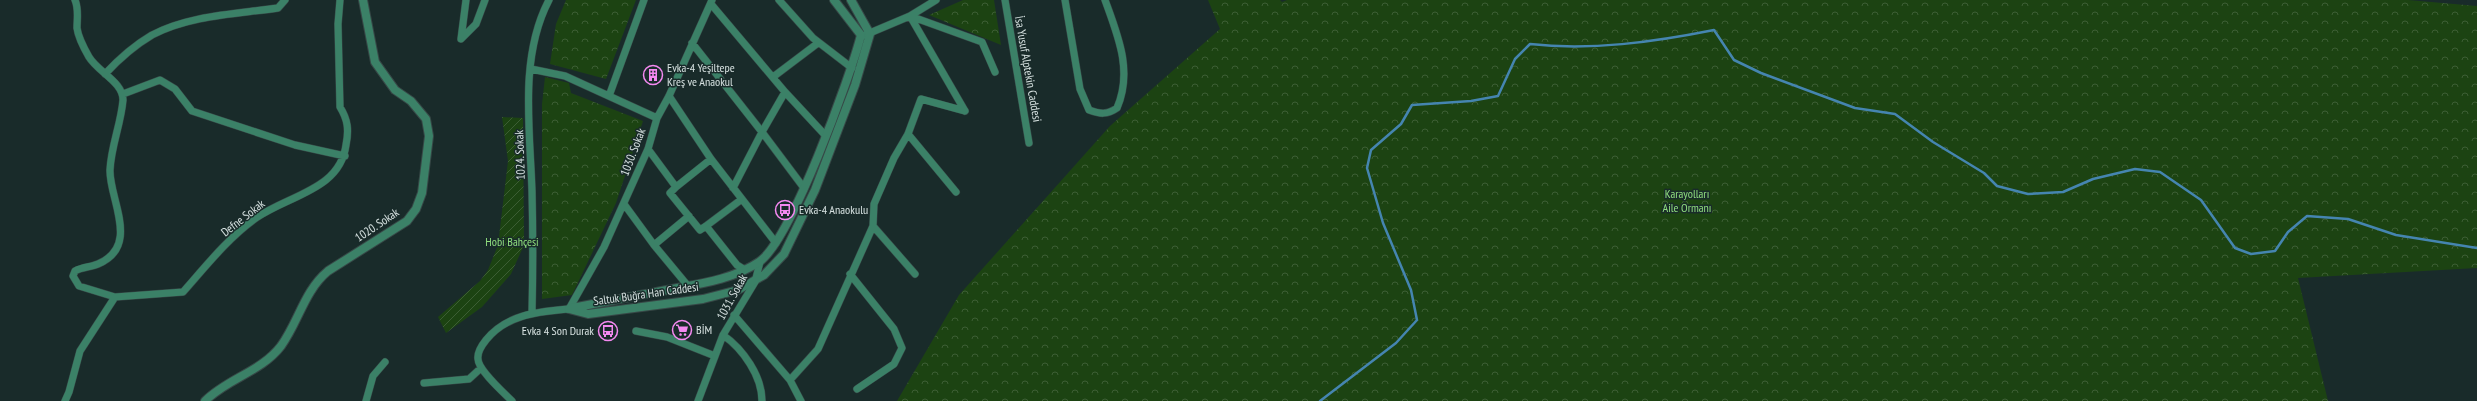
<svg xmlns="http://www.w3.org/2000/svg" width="2477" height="401" viewBox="0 0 2477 401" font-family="'PT Sans Narrow',sans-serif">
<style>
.forest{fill:url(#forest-crowns)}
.garden{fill:url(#garden-furrows)}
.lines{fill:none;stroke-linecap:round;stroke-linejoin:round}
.stream{stroke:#4585b0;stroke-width:2.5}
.minor-casing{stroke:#374847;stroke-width:8}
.tertiary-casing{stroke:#374847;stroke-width:10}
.minor{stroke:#3b8167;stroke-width:7}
.tertiary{stroke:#3b8167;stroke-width:8}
.labels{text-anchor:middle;stroke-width:3;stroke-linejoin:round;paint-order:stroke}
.poi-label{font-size:12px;fill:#d6e1e0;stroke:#192b2a;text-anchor:start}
.street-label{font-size:12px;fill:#d6e1e0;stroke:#192b2a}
.park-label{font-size:12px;fill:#90df7e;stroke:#192b2a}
</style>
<defs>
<pattern id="forest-crowns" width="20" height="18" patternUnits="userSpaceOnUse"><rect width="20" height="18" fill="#1c4312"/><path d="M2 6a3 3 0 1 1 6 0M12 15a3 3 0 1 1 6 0" fill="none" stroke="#3c5e34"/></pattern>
<pattern id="garden-furrows" width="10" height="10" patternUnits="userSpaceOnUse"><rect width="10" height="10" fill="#1c4312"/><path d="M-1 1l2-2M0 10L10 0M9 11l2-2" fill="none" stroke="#3c5e34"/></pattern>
</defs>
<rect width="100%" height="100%" fill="#192b2a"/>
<path class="forest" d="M566,0H636L606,79L550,64L556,24Z
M963,0H994L1001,45L929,15Z
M1208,0H1280L1282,2L1287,0H2408L2477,6V268L2298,278L2328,401H897L959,295L1110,126L1220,29Z
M545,77L569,83L571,93L643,121L616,203L572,295L542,299V104Z"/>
<path class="garden" d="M502,117L523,118L524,245L511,274L482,307L446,333L438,317L480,281L488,270L498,245L508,161Z"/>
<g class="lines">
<path class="stream" d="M1320,401L1396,343L1417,320L1411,290L1383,223L1367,168L1371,150L1401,124L1412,105L1471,101L1498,96L1515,59L1530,44C1590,51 1654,42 1714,30L1734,60L1761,73L1855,108L1895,114L1933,142L1984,173L1997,186L2028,194L2063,192L2093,179L2135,169L2160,172L2201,200L2235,248L2251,254L2275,251L2288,232L2307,216L2348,219L2396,235L2477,248"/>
<defs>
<path id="minor" d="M75,0C79,9 77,18 77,28C78,36 85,50 89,57C98,72 123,82 123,100C121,124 111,146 110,170C109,199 141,246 98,264C91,267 82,267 75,271L73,276L79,286L115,297
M466,0L461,39L476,24L485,0
M779,0L813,38L852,68
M1005,0L1029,143
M1065,0L1080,89L1089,110C1100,114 1107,115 1117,108C1133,71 1118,36 1105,0
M711,4L785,92L762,132L804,188
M910,16L982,42L995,72
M910,16L965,111
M865,35L910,16L936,0
M692,43L762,132L733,188
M531,69L565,76L657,118
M105,74C118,60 135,45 152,35C190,15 237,14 278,8L285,0
M773,77L818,43
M785,92L825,135
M123,94L160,80L175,89L192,111L295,145L345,156
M609,96L644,0
M669,96L711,159L776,243
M908,134L956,192
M648,149L676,187L670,193L700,230L706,226L737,265L745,270
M676,187L711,159
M624,204L654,245L688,286
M706,226L742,199
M873,226L915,274
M654,245L689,216
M850,274L894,329L902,348L894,364L857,389
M532,312C533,272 533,231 532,191C530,129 519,57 549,0
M734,315L790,380L818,349L873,226L874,204L894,158L908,134L921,99L965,111
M636,331L667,337L715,356
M723,335C743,349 762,376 762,401
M790,380L801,401
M424,383L469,379L481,368
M65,401L69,392L80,351L115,297L183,292C206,266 228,238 256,218C289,195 340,190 346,145C349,130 348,120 340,107L338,24L340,0
M366,401L373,376L385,362
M512,401C504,393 478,370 478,359C477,352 482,345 486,340C507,314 538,312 569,309L604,247L648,149L657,118L669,96L712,0
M698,401L723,335L755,282L760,262"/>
<path id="tertiary" d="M572,308C603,302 635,296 667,290C698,284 732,280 759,262C791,240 850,78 861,35L834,0
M569,309L588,314L703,299L738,290L764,275L784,254L815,190L855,85L870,34L851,0
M205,401C228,378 261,372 281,346C299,321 304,291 328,271L407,221L416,209L422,193L429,136L426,119L411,101L395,90L375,62L363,0"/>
</defs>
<use href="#minor" class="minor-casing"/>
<use href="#tertiary" class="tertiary-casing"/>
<use href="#minor" class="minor"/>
<use href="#tertiary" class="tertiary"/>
</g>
<defs>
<symbol id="building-ring" viewBox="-11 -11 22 22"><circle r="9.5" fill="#192b2a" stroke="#f489f0" stroke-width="1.5"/><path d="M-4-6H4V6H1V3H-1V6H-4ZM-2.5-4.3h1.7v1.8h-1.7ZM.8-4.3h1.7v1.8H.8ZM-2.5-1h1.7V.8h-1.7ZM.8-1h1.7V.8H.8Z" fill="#f489f0"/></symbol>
<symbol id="bus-ring" viewBox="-11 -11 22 22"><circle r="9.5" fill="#192b2a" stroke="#f489f0" stroke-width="1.5"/><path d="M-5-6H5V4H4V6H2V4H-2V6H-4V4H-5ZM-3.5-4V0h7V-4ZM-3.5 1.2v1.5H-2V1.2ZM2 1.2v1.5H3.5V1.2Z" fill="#f489f0"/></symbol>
<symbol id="supermarket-ring" viewBox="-11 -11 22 22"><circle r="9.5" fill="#192b2a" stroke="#f489f0" stroke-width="1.5"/><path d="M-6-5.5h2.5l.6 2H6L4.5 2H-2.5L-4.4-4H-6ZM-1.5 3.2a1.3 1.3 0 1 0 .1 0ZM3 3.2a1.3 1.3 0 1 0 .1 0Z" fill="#f489f0"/></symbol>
</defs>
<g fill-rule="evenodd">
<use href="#building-ring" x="642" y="64" width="22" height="22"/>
<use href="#bus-ring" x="774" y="199" width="22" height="22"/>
<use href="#supermarket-ring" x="671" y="319" width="22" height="22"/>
<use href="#bus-ring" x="597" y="320" width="22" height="22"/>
</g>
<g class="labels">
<g class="poi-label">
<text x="667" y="72">Evka-4 Yeşiltepe<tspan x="667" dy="14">Kreş ve Anaokul</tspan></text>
<text x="799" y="214">Evka-4 Anaokulu</text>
<text x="696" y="334">BİM</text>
<text x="594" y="335" text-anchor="end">Evka 4 Son Durak</text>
</g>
<g class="street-label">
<text transform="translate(1028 69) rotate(80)" y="4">İsa Yusuf Alptekin Caddesi</text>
<text transform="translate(633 152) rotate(-69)" y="4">1030. Sokak</text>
<text transform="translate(520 155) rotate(-92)" y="4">1024. Sokak</text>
<text transform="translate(243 218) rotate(-38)" y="4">Defne Sokak</text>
<text transform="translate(377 225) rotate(-34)" y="4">1020. Sokak</text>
<text transform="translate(646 294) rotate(-8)" y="4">Saltuk Buğra Han Caddesi</text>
<text transform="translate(732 297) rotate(-61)" y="4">1031. Sokak</text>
</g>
<g class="park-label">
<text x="1687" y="198">Karayolları<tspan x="1687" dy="14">Aile Ormanı</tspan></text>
<text x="512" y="246">Hobi Bahçesi</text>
</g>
</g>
</svg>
